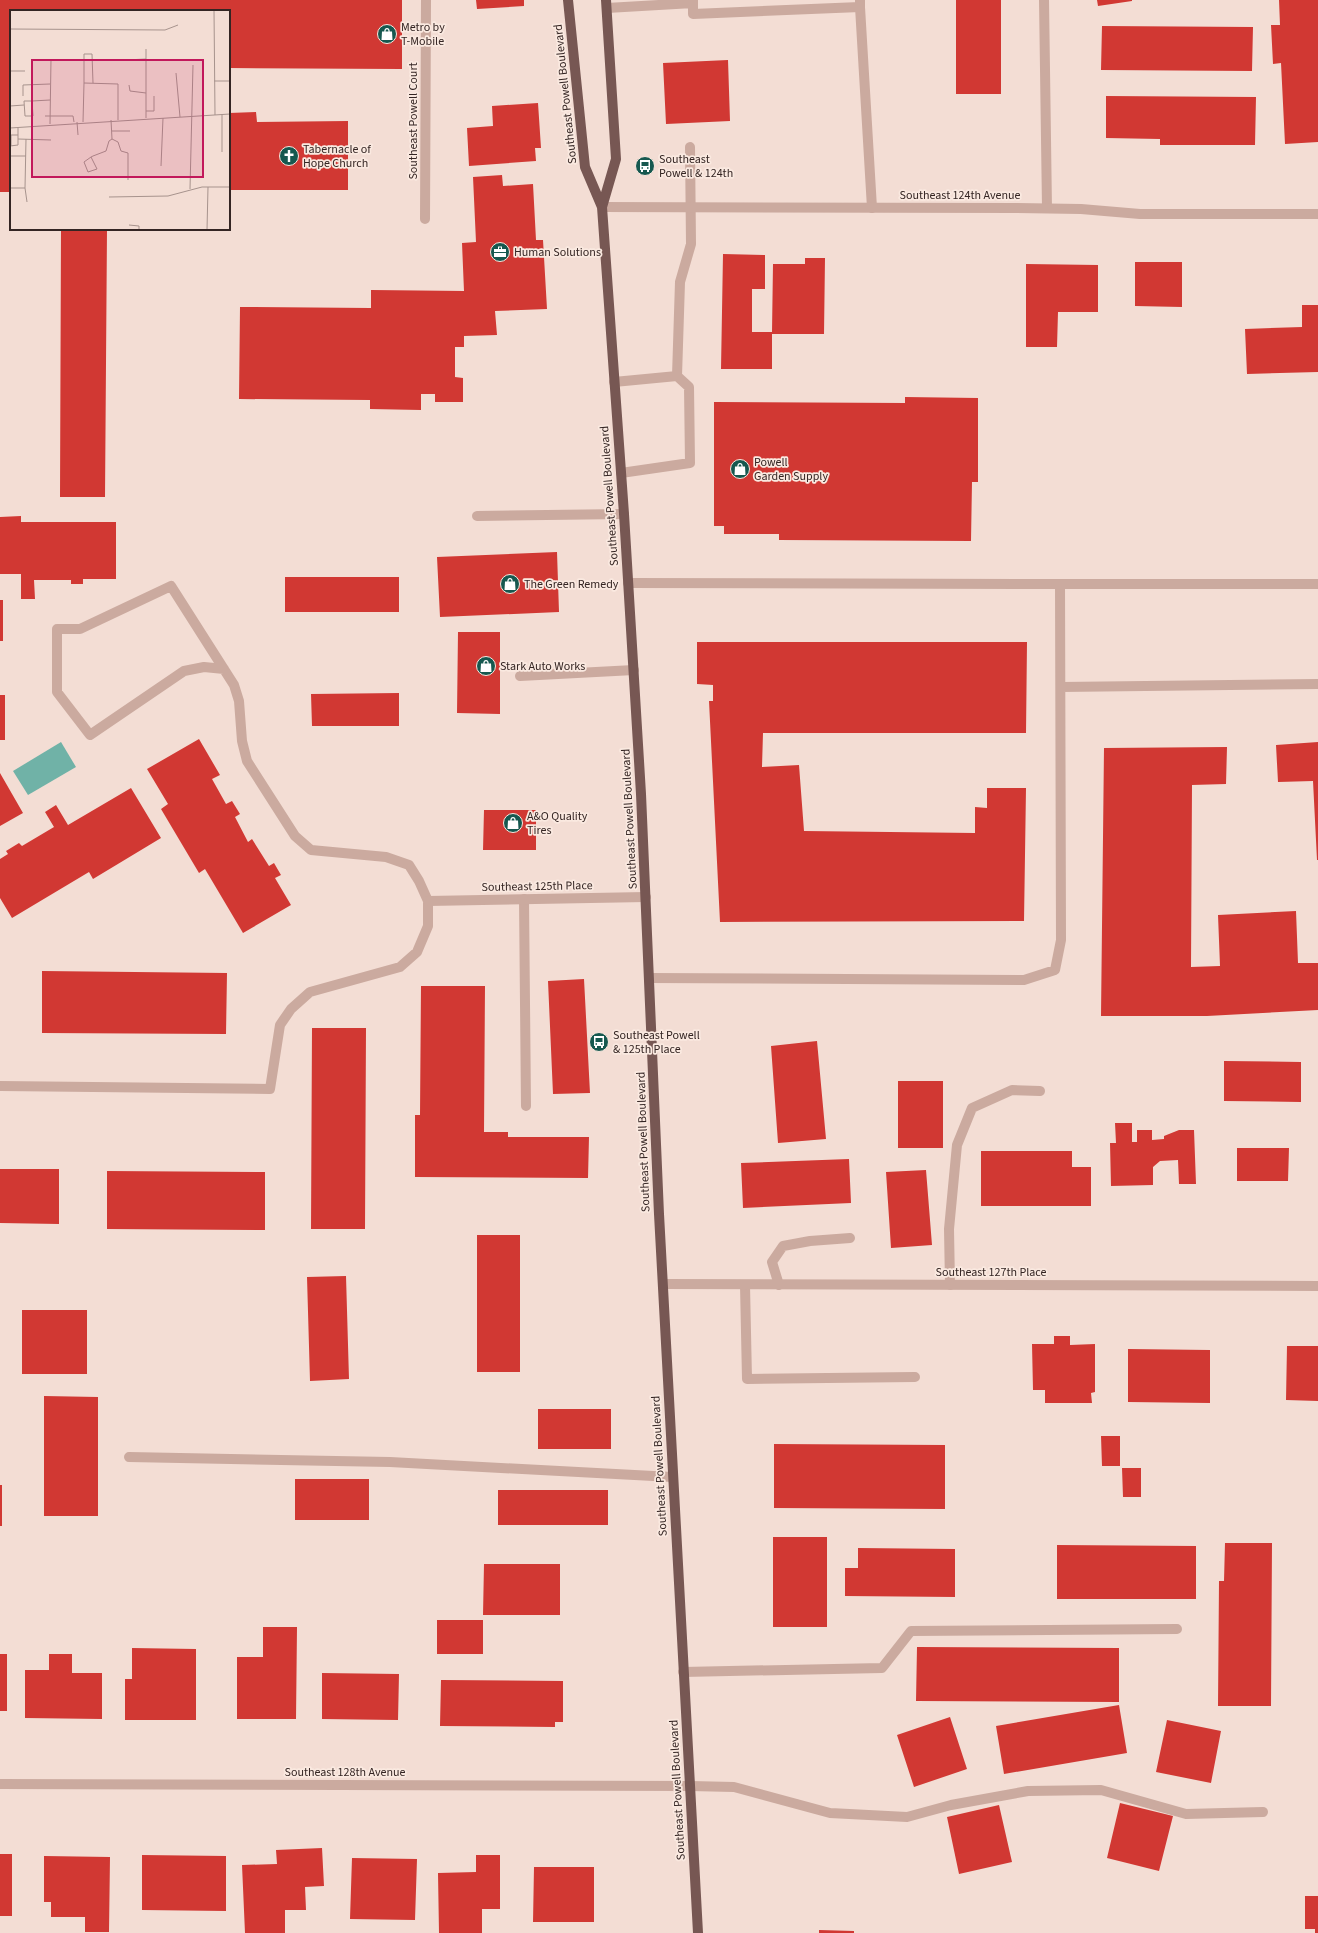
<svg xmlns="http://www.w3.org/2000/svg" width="1318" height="1933" viewBox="0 0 1318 1933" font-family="'Source Sans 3',sans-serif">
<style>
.water{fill:#70b2a7}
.building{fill:#d13833}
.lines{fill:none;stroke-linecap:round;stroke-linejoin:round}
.service{stroke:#cbaa9f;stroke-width:10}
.minor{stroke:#cbaa9f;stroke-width:10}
.primary{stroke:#775753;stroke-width:10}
.labels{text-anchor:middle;stroke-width:3.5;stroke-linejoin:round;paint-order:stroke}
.poi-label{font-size:12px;fill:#342523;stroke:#fae9e0;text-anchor:start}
.street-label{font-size:12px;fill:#342523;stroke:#fae9e0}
.inset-road{fill:none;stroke:#a7938d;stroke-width:1}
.view{fill:#c2185b;fill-opacity:0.15;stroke:#c2185b;stroke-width:2}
.inset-edge{fill:none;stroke:#342523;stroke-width:2}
</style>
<rect width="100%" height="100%" fill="#f3ddd4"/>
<path class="water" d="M61,742L76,767L28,795L13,771Z"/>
<path class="building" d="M0,0H402V69L229,68V11H11V192H0Z
M476,0H524V6L477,9Z
M956,0H1001V94H956Z
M1097,0H1132V1L1098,6Z
M1279,0H1318V142L1285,144L1281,63L1273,64L1271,25H1280Z
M1102,26L1253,27L1252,71L1101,70Z
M728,60L730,121L666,124L663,63Z
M1106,96L1256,97L1255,145H1160V139L1106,138Z
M538,103L541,148H535L536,161L469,166L467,128L493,126L492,106Z
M256,112L257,122L348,121V190H229V113Z
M502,175L503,186L533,184L536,240H543L547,309L495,311L497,335L464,336V347H455V377L463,378V402H435V394H421V410L370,409V400L239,399L240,307L371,308V290L464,291L462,243L476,242L473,177Z
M61,229H107L105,497H60Z
M723,254L765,255V289H752V332H772L773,264H805V258H825L824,334H772V369H721Z
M1135,262H1182V307L1135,306Z
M1026,264L1098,265V312H1058L1057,347H1026Z
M1302,305H1318V372L1247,374L1245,329L1302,327Z
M905,397L978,398V482H972L971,541L779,540V534H724V526H714V402L905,403Z
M21,516V522H116V579H83V584H71V580H34L35,599H21V574H0V517Z
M557,552L559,612L440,617L437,557Z
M285,577H399V612H285Z
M0,600H3V641H0Z
M458,632H500V714L457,713Z
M697,642H1027L1026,733H763L762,767L799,765L804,831L975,833V807L987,808V788H1026L1024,921L720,922L709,701H713V685L697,684Z
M399,693V726H312L311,694Z
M0,695H5V740H0Z
M199,739L220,775L212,779L226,804L232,801L240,814L235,817L248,842L252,839L269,866L274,863L281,875L275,878L291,905L243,933L205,869L199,873L161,809L168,804L147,769Z
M1318,742V860H1317L1313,781L1278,782L1276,745Z
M1227,747L1226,784L1192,785L1191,967L1220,966L1218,915L1296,911L1298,963H1318V1010L1207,1016H1101L1104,748Z
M0,773L23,813L0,826Z
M131,788L161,838L93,879L89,872L12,918L0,898V859L8,854L6,851L19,843L22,846L54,827L45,812L56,805L68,825Z
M484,810H536V850H483Z
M42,971L227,973L226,1034L42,1033Z
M584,979L590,1093L553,1094L548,981Z
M421,986H485L484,1132H508V1137H589L588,1178L415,1177V1115H420Z
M312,1028H366L365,1229H311Z
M817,1041L826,1139L778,1143L771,1046Z
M1224,1061L1301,1062V1102L1224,1101Z
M898,1081H943V1148H898Z
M1115,1123H1132V1142H1137V1130H1152V1140L1164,1139V1136L1179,1130H1194L1196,1184H1179L1178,1160L1160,1161L1153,1167V1185L1111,1186L1110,1143H1116Z
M1237,1148H1289L1288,1181H1237Z
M981,1151H1072V1167H1091V1206H981Z
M849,1159L851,1203L743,1208L741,1163Z
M0,1169H59V1224L0,1223Z
M926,1170L932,1245L891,1248L886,1172Z
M107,1171L265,1172V1230L107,1229Z
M477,1235H520V1372H477Z
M346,1276L349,1379L310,1381L307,1277Z
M22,1310H87V1374H22Z
M1054,1336H1070V1345L1095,1344V1392L1091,1393L1092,1403H1045V1390H1033L1032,1344H1054Z
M1287,1346H1318V1401L1286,1400Z
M1128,1349L1210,1350V1403L1128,1402Z
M44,1396L98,1397V1516H44Z
M538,1409H611V1449H538Z
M1101,1436H1120V1466H1102Z
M774,1444L945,1445V1509L774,1508Z
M1122,1468H1141V1497H1123Z
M295,1479H369V1520H295Z
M0,1485H2V1526H0Z
M498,1490H608V1525H498Z
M773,1537H827V1627H773Z
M1225,1543H1272L1271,1706H1218L1219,1581H1224Z
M1057,1545L1196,1546V1599H1057Z
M858,1548L955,1549V1597L845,1596V1568H858Z
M484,1564H560V1615H483Z
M437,1620H483V1654H437Z
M263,1627H297L296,1719H237V1657H263Z
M917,1647L1119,1648V1702L916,1701Z
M132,1648L196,1649V1720H125V1679H132Z
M0,1654H7V1711H0Z
M49,1654H72V1673H102V1719L25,1718V1670H49Z
M322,1673L399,1674L398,1720L322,1719Z
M441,1680L563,1681V1722H555V1727L440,1726Z
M1119,1705L1127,1753L1004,1774L996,1726Z
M950,1717L967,1769L914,1787L897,1735Z
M1167,1720L1221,1731L1211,1783L1156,1772Z
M1120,1803L1173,1816L1159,1871L1107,1858Z
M999,1805L1012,1862L959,1874L947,1817Z
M322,1848L324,1886L305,1887L306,1910H285V1933H245L242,1865L277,1864L276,1850Z
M0,1854H12V1916H0Z
M142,1855L226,1856V1911L142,1910Z
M476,1855H500V1909H482V1933H439L438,1873L476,1872Z
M44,1856L110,1857L109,1932H85V1917H51V1902H44Z
M352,1858L417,1859L415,1920L350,1919Z
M534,1867H594V1922H533Z
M1305,1896H1318V1933H1315V1929H1305Z
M819,1930L854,1931V1933H819Z"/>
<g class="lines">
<path class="service" d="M693,0V14L860,7V0
M1044,0L1047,208
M860,7L872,208
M607,8L693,3
M614,382L677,376
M621,473L690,463L689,387L677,376L680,282L691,244L690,147
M477,516L624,514
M628,583L1060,584L1061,940L1055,970L1024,980L649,978
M1060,584H1318
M520,676L634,670
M1061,687L1318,684
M524,899L526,1106
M0,1086L270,1089L280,1025L291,1009L310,992L400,967L417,952L428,926V901L419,881L409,865L386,857L311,850L295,836L247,761L242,741L239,701L234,685L171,586L80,629H57V692L90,735L184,671L204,667L224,669
M745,1285L747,1379L915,1377
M779,1285L772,1262L783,1246L810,1241L850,1238
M950,1285L949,1229L957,1145L972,1108L1012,1090L1040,1091
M129,1457L390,1462L672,1477
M683,1672L882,1668L911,1631L1177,1629
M690,1786L734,1787L830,1813L907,1817L951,1805L1028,1791L1101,1790L1186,1814L1263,1812"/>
<path class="minor" d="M602,207L1017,208L1081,209L1140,214H1318
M425,219L426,0
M428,901L646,897
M664,1284L1318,1286
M0,1784L690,1786"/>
<path class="primary" d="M568,0L585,167L602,207L624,514L641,794L659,1214L698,1933
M602,207L616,159L606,0"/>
</g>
<defs>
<symbol id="shop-disc" viewBox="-11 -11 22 22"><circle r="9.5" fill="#16584f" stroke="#fae9e0"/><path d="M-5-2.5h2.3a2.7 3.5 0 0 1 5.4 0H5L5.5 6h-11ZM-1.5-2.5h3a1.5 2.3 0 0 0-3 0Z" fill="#fff"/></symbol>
<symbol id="church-disc" viewBox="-11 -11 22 22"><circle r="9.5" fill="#16584f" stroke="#fae9e0"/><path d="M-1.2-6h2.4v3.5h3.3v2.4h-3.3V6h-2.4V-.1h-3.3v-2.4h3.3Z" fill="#fff"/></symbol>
<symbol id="bus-disc" viewBox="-11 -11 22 22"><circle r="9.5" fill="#16584f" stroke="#fae9e0"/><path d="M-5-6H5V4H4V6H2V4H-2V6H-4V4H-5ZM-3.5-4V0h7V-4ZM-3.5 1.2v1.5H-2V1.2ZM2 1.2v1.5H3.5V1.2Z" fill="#fff"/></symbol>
<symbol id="office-disc" viewBox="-11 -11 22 22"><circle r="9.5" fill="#16584f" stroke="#fae9e0"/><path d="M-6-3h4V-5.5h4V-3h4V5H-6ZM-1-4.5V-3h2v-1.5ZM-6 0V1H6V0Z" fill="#fff"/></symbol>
</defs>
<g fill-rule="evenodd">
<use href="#shop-disc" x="376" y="23" width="22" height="22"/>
<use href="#church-disc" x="278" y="145" width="22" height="22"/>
<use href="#bus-disc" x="634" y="155" width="22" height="22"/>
<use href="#office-disc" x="489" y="241" width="22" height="22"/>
<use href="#shop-disc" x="729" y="458" width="22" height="22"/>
<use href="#shop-disc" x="499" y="573" width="22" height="22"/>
<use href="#shop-disc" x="475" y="655" width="22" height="22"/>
<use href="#shop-disc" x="502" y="812" width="22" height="22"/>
<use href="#bus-disc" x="588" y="1031" width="22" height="22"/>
</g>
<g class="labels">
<g class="poi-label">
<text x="401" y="31">Metro by<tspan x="401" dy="14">T-Mobile</tspan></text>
<text x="303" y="153">Tabernacle of<tspan x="303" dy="14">Hope Church</tspan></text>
<text x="659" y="163">Southeast<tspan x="659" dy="14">Powell &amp; 124th</tspan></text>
<text x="514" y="256">Human Solutions</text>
<text x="754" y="466">Powell<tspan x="754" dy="14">Garden Supply</tspan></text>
<text x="524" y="588">The Green Remedy</text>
<text x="500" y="670">Stark Auto Works</text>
<text x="527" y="820">A&amp;O Quality<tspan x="527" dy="14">Tires</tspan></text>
<text x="613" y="1039">Southeast Powell<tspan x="613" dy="14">&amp; 125th Place</tspan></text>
</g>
<g class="street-label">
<text transform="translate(565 94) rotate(-96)" y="4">Southeast Powell Boulevard</text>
<text transform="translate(413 121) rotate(-90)" y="4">Southeast Powell Court</text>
<text x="960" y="199">Southeast 124th Avenue</text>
<text transform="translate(609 496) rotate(-94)" y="4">Southeast Powell Boulevard</text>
<text transform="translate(629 819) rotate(-93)" y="4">Southeast Powell Boulevard</text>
<text transform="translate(537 886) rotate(-1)" y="4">Southeast 125th Place</text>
<text transform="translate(643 1142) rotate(-92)" y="4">Southeast Powell Boulevard</text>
<text x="991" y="1276">Southeast 127th Place</text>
<text transform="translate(659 1466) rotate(-93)" y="4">Southeast Powell Boulevard</text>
<text x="345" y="1776">Southeast 128th Avenue</text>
<text transform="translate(677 1790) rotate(-93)" y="4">Southeast Powell Boulevard</text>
</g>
</g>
<g transform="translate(10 10)">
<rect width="220" height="220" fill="#f3ddd4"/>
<path class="inset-road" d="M204,0L205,105M0,19L155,20L168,15M116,50L136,49M0,61H15M166,63L170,107M204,71H220M74,73V44H82L83,73M119,75L120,81L136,83M13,86V75L40,74M14,91H22L23,106H15ZM22,91L40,90M0,96L14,95M136,101H144V86M35,106H63L64,112M136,108V39M101,110L102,129M67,112L68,125M73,112L74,73L108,74V110M40,114L41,49M0,118L220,104M102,121H120M8,129L41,130M102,129L108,132L111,141L118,143V170M0,136L8,135V118M1,136V125H8M212,142V104M0,146H16M81,147L87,159L78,162L74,152L81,147L83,146L96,141L99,131L102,129M151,156L153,108M0,178H15L16,129M15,178L17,192M180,179L183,55M99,187L158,186L192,177H220M119,215L129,216V220M197,220L198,177"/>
<path class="view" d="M22,50H193V167H22Z"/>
<rect width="220" height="220" class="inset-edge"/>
</g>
</svg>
